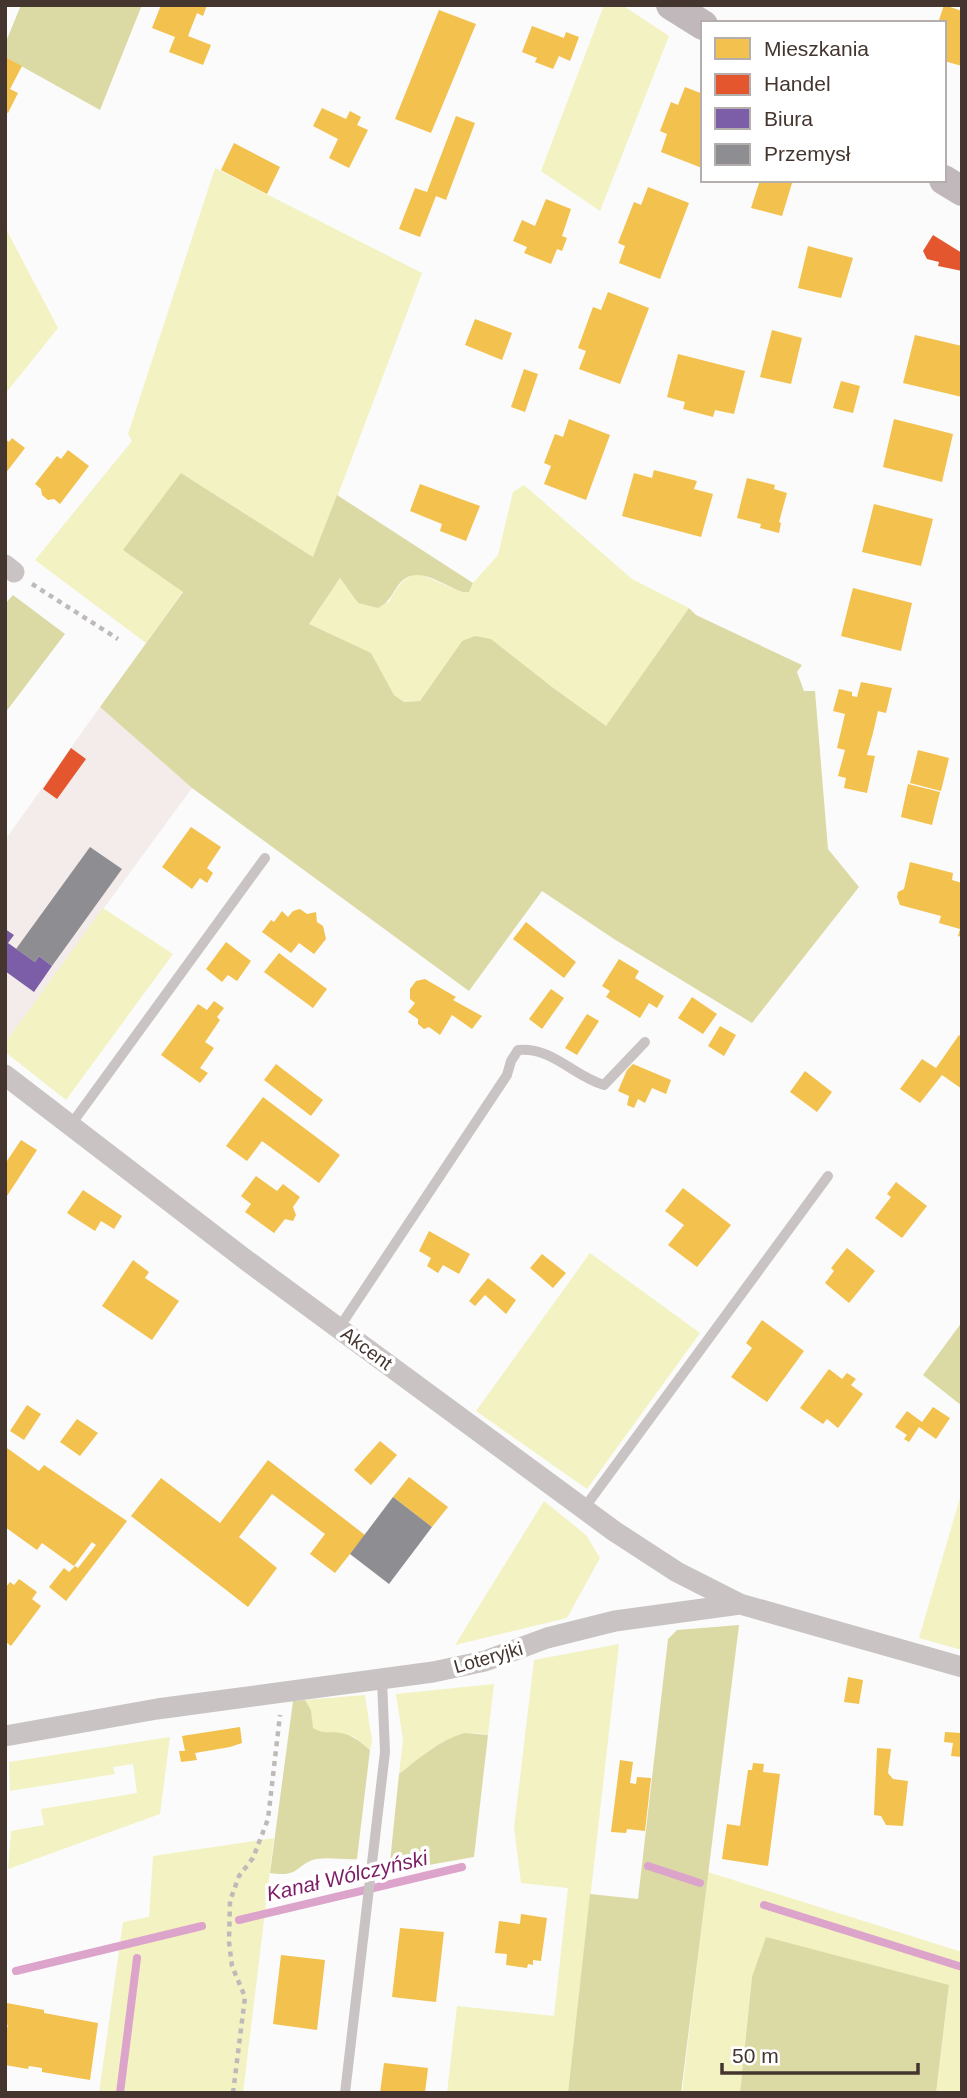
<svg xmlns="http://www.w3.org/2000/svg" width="967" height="2098" viewBox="0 0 967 2098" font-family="Arial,sans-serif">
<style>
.built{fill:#f3ecea}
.green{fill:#f3f2c2}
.forest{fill:#dcdaa4}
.homes{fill:#f2c14e}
.shops{fill:#e4572e}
.offices{fill:#7b5ea7}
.industry{fill:#8d8d92}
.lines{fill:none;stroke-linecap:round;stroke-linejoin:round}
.stream{stroke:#dca4cb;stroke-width:8}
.path{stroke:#bebaba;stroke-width:4.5;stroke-dasharray:5 5;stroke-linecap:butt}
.lane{stroke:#c9c3c4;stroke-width:10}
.street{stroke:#c9c3c4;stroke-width:21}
.secondary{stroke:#c0b8ba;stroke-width:30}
.labels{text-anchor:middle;stroke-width:7;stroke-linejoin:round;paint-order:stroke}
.street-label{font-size:19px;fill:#44352f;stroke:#fff}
.water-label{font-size:21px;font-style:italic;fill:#7c1d67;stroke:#fff}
</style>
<rect width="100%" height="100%" fill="#fbfbfb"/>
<path class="built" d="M100,707L192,788L5,1043V840Z"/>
<path class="green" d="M604,5H622L669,36L600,211L541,171Z
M215,168L422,273L314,558L181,473L183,591L146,643L35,560L132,441L128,434Z
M5,227L58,328L5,394Z
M524,485L632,579L689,608L606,727L552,687L462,641L420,701L404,702L394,695L370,653L308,625L340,578L358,603L389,602C397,588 402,578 418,573L452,588L469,592L473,583L498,555L513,492Z
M103,908L173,954L66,1100L5,1052V1043Z
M590,1253L700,1333L587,1489L476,1411Z
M962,1491V1650L919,1638Z
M544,1501L586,1535L600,1558L567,1618L455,1645Z
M619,1644L568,2093H447L457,2006L554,2016L568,1888L521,1883L514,1828L534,1660Z
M494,1684L488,1735C451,1727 426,1754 399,1774L403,1740L396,1694Z
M365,1695L372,1741L370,1750L353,1736L322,1733L312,1728L311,1710L305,1700Z
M170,1737L160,1814L8,1869L11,1831L44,1825L41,1809L137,1793L133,1764L113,1767L115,1774L10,1791L9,1762Z
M274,1838L243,2093H99L123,1922L149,1917L153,1856Z
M708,1872L962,1952V2093H936L949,1985L752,1977L740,2093H682Z"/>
<path class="forest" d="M21,5H142L100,110L5,57V44Z
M181,473L313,557L337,495L473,583L469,592H463C443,586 418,563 400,583C391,594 392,600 378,608L358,603L340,578L309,624L371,653L394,695L404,702L420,701L462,641L475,636L491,639L552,687L606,726L689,608L696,615L802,665L797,672L804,691H815L828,849L859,887L752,1023L614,939L542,891L469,991L192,788L100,707L183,592L123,550Z
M13,595L65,634L5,713V604Z
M962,1322V1406L923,1375Z
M739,1625L681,2093H568L590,1894L638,1899L668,1639L677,1630Z
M305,1700L311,1710L313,1728C325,1735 327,1731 340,1733C352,1734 360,1742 370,1750L357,1859C344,1860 330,1857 317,1859C294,1864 302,1878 270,1873L293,1701Z
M465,1733L488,1735L474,1857L389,1872L399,1774C420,1758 439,1740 465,1733Z
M766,1937L949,1985L936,2093H740L752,1977Z"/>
<path class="homes" d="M161,5H207L203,16L197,13L188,36L211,45L203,65L169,52L175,37L152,28Z
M944,5L962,11V66L944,61V23H938Z
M439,10L476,24L431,133L395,119Z
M532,26L564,38L566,32L579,37L570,61L559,56L553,69L535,62L537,58L522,52Z
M5,57L22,66L10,89L18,93L8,113L5,111Z
M685,87L703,94L702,168L661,152L667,134L660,131L671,102L678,105Z
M322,108L346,119L350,111L361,117L357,125L368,130L349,168L329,158L338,139L313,126Z
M456,116L475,123L446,200L436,196L420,237L399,229L415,188L427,192Z
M234,143L280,167L267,194L221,170Z
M760,180H793L782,216L751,208Z
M648,187L689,203L660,279L619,263L625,246L618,243L634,202L641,205Z
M546,199L571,209L562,236L567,238L562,251L557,249L551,264L524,253L527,247L513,241L522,220L535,226Z
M808,246L853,258L841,298L798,288Z
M608,292L649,308L620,384L579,369L586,351L578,348L593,307L601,310Z
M475,319L512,333L502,360L465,345Z
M772,330L802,338L791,384L760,377Z
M915,335L962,346V397L903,383Z
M678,354L745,371L734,414L715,410L713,417L683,409L685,402L667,397Z
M524,369L538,374L525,412L511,407Z
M841,381L860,386L853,413L833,408Z
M569,419L610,435L586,500L544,484L551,466L544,463L555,434L563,437Z
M894,419L953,434L942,482L883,467Z
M12,438L25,448L5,474V439L9,442Z
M68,450L89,466L60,504L54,499L48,500L42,495L41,489L35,484L57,456L61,459Z
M654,470L697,481L694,489L713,494L701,537L622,516L634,473L652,478Z
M747,478L775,485L774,489L787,493L779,522L781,523L779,533L760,528L761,524L737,518Z
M420,484L480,506L466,541L440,531L442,524L410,511Z
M874,504L933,519L921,566L862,552Z
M853,588L912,603L901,651L841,636Z
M861,682L892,688L886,713L878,711L873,733L867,755L875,756L867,793L844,788L846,778L838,776L845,750L837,748L845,714L833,711L839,689L852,692V696L857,697Z
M918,750L949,758L941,791L910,783Z
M908,784L940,792L932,825L901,817Z
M191,827L221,847L207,868L213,873L207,883L200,878L192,889L162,867Z
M910,862L953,873L952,880L962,883V937L958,936L960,929L939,923L941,916L900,905L897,897L898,892L904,889Z
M300,909L307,914L316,912L317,922L323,926L326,939L314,954L299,943L291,953L262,932L271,920L274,922L282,911L288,917L293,911Z
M526,922L576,962L564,978L513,939Z
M226,942L251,961L237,981L228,975L222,982L206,969Z
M279,953L327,989L313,1008L264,972Z
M619,959L639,971L635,978L664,996L657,1008L649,1003L640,1018L606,997L610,991L602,986Z
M425,979L456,997L453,1000L482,1016L472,1029L452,1015L440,1035L429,1027L424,1029L418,1024V1019L408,1012L415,1003L410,999V989L416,981Z
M551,989L564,998L542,1029L529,1019Z
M692,997L717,1014L703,1034L678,1018Z
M214,1001L224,1008L217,1017L220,1020L205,1042L214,1048L200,1068L208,1073L200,1083L161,1055L198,1004L207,1010Z
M587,1014L599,1021L577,1055L565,1048Z
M720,1026L736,1035L724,1056L708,1046Z
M959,1035L962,1037V1089L942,1075L920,1103L900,1089L922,1059L936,1068Z
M276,1064L323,1100L311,1116L264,1080Z
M633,1064L671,1080L666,1094L652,1088L645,1103L638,1099L634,1108L627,1105L629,1096L618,1091L627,1070Z
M805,1071L832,1092L817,1112L790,1092Z
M263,1097L340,1155L319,1183L262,1141L247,1161L226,1146Z
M21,1140L37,1150L5,1199V1164Z
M256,1176L277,1191L283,1184L300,1197L293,1207L296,1215L293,1221L285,1219L274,1233L245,1212L251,1204L241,1196Z
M896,1182L927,1206L902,1238L875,1218L891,1197L887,1194Z
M683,1188L731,1225L697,1267L668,1245L684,1225L665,1211Z
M83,1190L122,1216L114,1229L101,1221L95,1231L67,1213Z
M429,1231L470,1254L459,1274L443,1265L438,1273L427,1266L431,1258L419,1251Z
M847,1248L875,1271L849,1303L825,1283L834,1271L831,1268Z
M542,1254L566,1273L553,1288L530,1268Z
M133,1260L149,1272L145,1278L179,1301L152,1340L102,1306Z
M488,1278L516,1300L506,1314L485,1295L475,1306L469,1301Z
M762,1320L804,1351L767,1402L731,1377L752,1348L746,1343Z
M829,1369L842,1379L847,1373L856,1379L851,1385L863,1394L838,1428L827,1419L823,1424L800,1408Z
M27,1405L41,1414L24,1440L10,1431Z
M933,1407L950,1418L936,1439L919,1427L909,1442L904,1439L907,1435L895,1427L907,1411L922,1422Z
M77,1419L98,1433L80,1456L60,1442Z
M380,1441L397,1455L371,1485L354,1470Z
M7,1448L39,1471L44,1465L127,1521L66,1601L49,1587L64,1568L69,1572L75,1566L78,1568L96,1545L92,1542L74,1566L42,1543L37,1550L5,1527V1451Z
M268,1460L365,1535L335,1573L310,1554L325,1534L272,1494L239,1537L277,1568L248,1607L131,1516L161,1478L220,1523Z
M409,1477L448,1507L432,1527L393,1497Z
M19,1579L37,1592L32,1599L41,1606L11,1646L5,1641V1588L10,1582L14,1585Z
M848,1677L863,1680L859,1704L844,1702Z
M240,1727L242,1743L230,1747L195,1753L197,1760L181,1762L179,1751H185L182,1736Z
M945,1732L962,1733V1757L951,1756L953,1743L944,1742Z
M877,1748L891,1749L888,1773L893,1779L908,1781L903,1826L886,1825L881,1816L874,1815Z
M620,1760L633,1762L630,1783L636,1784L637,1777L651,1778L645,1831L627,1829L626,1833L611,1832Z
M753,1763L764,1764L763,1772L780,1774L768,1866L722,1859L727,1824L740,1826L748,1770H752Z
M521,1914L547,1918L541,1961L533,1960V1965L528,1964L527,1968L506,1965L507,1954L495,1953L499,1921L520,1924Z
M400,1928L444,1932L436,2002L392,1997Z
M281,1955L325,1960L317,2030L273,2024Z
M7,2003L44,2010V2013L98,2023L90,2080L42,2072V2068L29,2066L28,2069L5,2065V2034L8,2025L5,2024Z
M384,2063L428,2068L425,2093H380Z"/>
<path class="shops" d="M933,235L962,253V271L938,266L939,262L927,259L923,251Z
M71,748L86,759L57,799L43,789Z"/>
<path class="offices" d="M5,929L14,935L8,943L35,962L39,956L52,966L34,992L5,971Z"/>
<path class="industry" d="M90,847L122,869L52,966L39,956L35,962L16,949Z
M393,1497L432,1527L389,1584L350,1554Z"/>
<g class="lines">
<path class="stream" d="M648,1866L700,1883
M764,1905L962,1967
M239,1920L462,1867
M16,1971L202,1926
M120,2093L137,1958"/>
<path class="path" d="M32,584L118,639
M233,2093L245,1997L232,1966L229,1942L230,1901L239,1876L253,1858L268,1819L280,1715"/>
<path class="lane" d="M70,1126L265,858
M339,1328L507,1075L511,1061L518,1050C553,1047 573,1076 604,1085L645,1042
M585,1507L828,1176
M345,2093L385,1752L382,1680"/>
<path class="street" d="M5,565L14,572
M5,1075L246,1260L614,1531L677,1572L740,1604
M5,1736L157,1709L433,1672L485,1661L547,1638L615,1621L740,1604L962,1667"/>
<path class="secondary" d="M671,5L703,25
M944,180L962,191"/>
</g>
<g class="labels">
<g class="street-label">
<text transform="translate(367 1348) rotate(36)" y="7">Akcent</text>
<text transform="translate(488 1657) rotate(-16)" y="7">Loteryjki</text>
</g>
<g class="water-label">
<text transform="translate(347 1876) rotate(-13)" y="7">Kanał Wólczyński</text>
</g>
</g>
<rect width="967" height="2098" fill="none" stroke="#44352f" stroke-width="14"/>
<rect x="701" y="21" width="245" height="161" fill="#ffffff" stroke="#b4aeac" stroke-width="2"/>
<rect x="715" y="38" width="35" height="21" fill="#f2c14e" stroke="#b4aeac" stroke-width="2"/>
<text x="764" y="56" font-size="21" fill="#44352f">Mieszkania</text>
<rect x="715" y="74" width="35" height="21" fill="#e4572e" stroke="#b4aeac" stroke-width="2"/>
<text x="764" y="91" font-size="21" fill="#44352f">Handel</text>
<rect x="715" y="108" width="35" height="21" fill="#7b5ea7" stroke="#b4aeac" stroke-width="2"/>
<text x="764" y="126" font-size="21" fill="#44352f">Biura</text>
<rect x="715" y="144" width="35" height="21" fill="#8d8d92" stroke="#b4aeac" stroke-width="2"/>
<text x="764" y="161" font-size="21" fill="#44352f">Przemysł</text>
<path d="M722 2063v10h196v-10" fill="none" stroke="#44352f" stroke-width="3.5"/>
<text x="732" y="2063" font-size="21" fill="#44352f" stroke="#ffffff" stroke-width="5" paint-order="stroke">50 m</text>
</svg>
